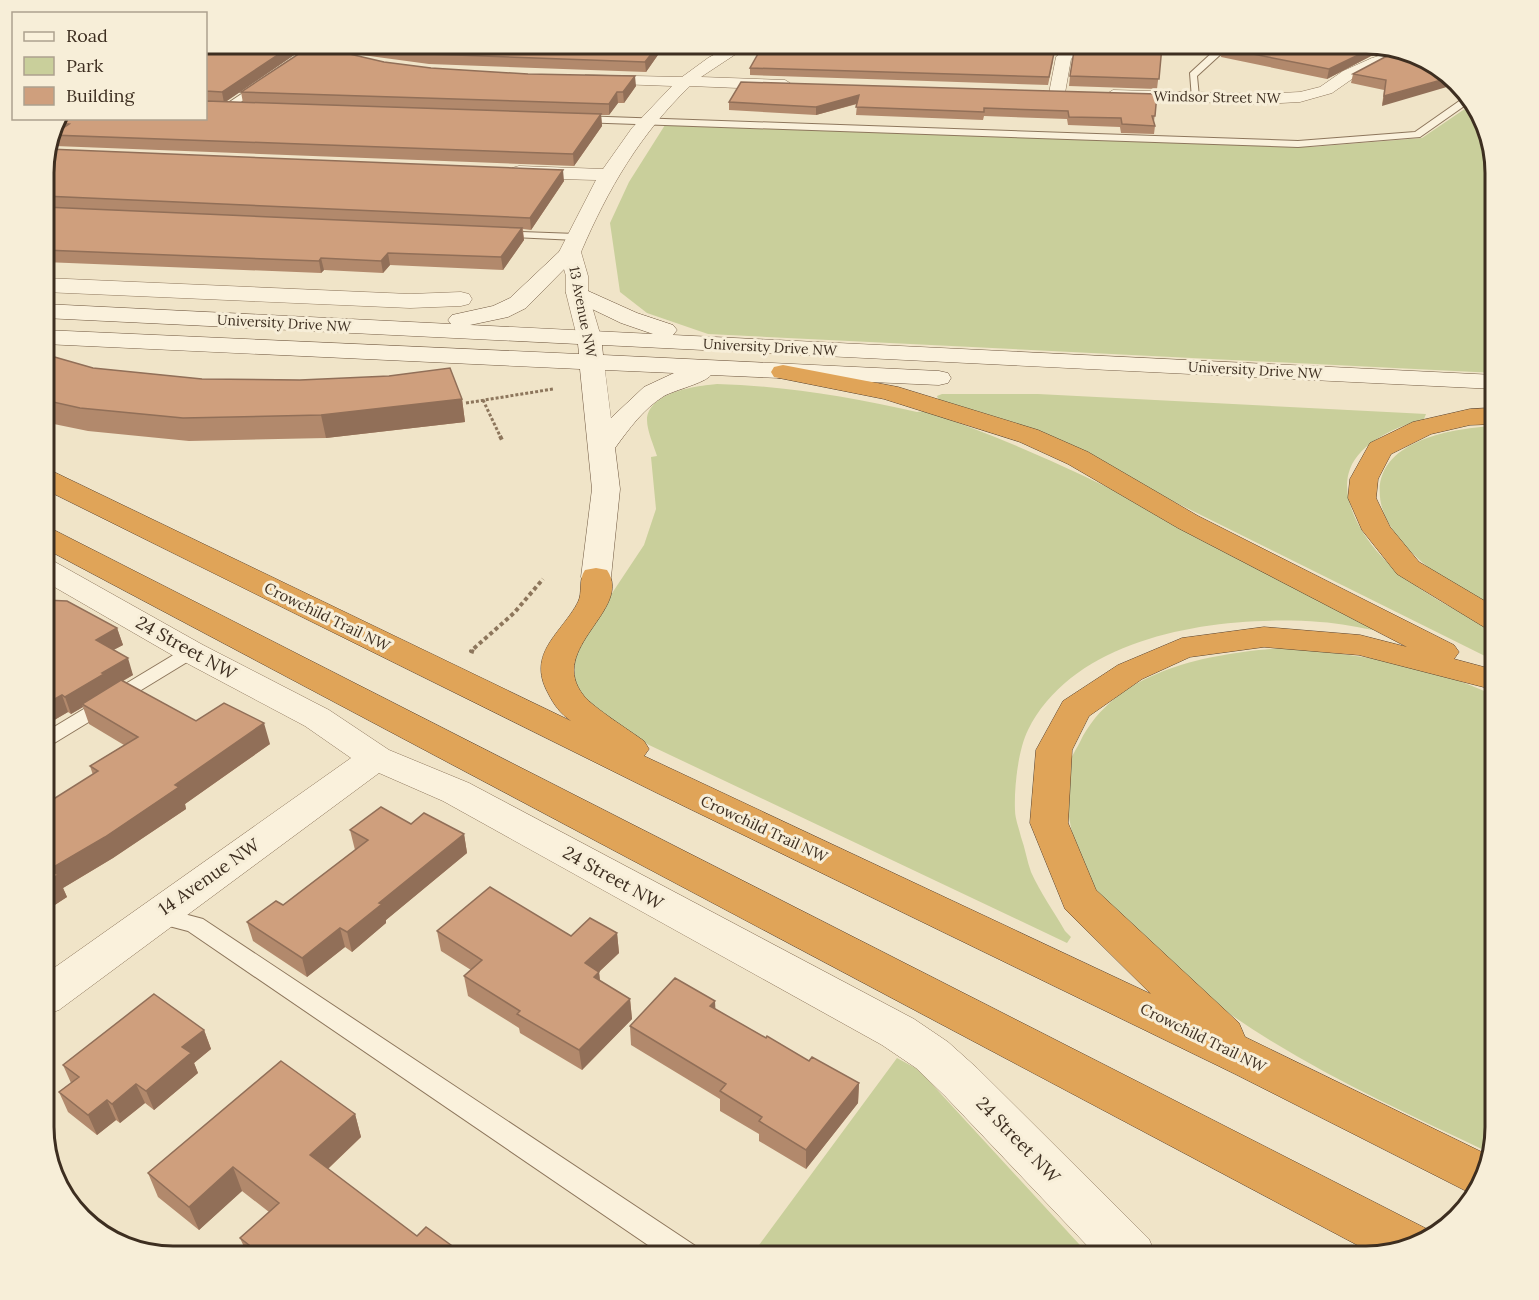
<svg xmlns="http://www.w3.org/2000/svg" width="1539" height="1300" viewBox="0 0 1539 1300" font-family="Lora,serif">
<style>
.green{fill:#c9cf9b}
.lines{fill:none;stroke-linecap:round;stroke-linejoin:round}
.lane-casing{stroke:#8d765c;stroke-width:2}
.street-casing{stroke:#8d765c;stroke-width:1}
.secondary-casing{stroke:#6f573f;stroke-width:1}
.highway-casing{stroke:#5b4430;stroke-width:1}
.path-far1{stroke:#8d765c;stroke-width:3;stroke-dasharray:3 2;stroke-linecap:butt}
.path{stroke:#8d765c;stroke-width:4;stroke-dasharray:4 3;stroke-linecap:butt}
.lane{fill:#faf1dc;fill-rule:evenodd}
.street{fill:#faf1dc;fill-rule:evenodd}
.secondary{fill:#faf1dc;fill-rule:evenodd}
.highway{fill:#e0a458;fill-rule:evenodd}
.wall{fill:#b2896c}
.shaded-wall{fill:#916f58}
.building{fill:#cf9f7d;stroke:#916f58;stroke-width:1.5}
.labels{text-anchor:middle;stroke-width:6;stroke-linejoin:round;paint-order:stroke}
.far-street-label{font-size:14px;fill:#3d2e20;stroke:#f7eed8}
.street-label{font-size:15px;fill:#3d2e20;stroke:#f7eed8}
.near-street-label{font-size:18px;fill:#3d2e20;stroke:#f7eed8}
.rim{fill:none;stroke:#3d2e20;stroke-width:3}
</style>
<rect width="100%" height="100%" fill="#f0e4c8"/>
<path class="green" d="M1472,104L1485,123L1495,173V373L708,334L647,313L620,292L610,223L629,182L665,125L1311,147L1422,138Z
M717,384C785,386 851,397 917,412L925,411C1084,465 1231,552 1379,631C1360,628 1340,623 1320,622C1224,615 1077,632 1028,730C1018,750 1014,788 1015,810C1015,819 1019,828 1021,837C1025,848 1027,861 1031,872C1040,892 1054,912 1065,931L1071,937L1067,943L649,745L597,714L575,684V649L644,545L656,509L651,457L657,456C654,446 647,431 647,420C648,392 696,386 717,384Z
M942,394H1038L1426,414L1424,419C1398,426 1360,442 1350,469C1338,500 1365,541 1387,562C1418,592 1457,611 1495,630V661L1074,452L939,401L937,396Z
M1495,426V608C1456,592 1384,544 1380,497C1374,440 1454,428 1495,426Z
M1280,648C1353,653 1429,664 1495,696V1127L1490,1153C1396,1108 1296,1064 1212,1001C1191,985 1172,964 1152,946C1136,931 1116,917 1102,900C1077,868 1059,802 1070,762C1072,755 1077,748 1080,742C1116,669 1208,654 1280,648Z
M897,1058L919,1070L1090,1256H751Z"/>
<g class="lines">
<defs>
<path id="lane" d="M642,44H714L720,46L716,48L646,46Z
M1243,44H1246V48L1221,54L1197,76L1199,97L1192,99L1190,73L1215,50Z
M733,45L786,46L790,48L786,50L736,49H733Z
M258,83L265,85L231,109H225V105Z
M1465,97L1470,102L1420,137L1298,147L579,122L574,119L579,116L1298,141L1415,132Z
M498,231L576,234L582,237L576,240L494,236L492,234Z
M191,647L197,648L200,652L197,656L51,745L44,747V733L185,648Z
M158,907L203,919L697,1247L701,1256H664L188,931L150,921L147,915L150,909Z"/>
<path id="street" d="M291,44H312L356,57L359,60L351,65L293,47Z
M734,44H751L701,77L785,80L793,85L785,90L690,86C640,134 608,189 581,252L588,276V293L601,337L597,342L589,344L581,342L577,337L566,293V276L559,252L596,180L519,178L512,176L510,172L512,168L519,166L603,169L632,128L672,86L591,83L585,81L583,78L585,75L682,77L708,58Z
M1071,44H1087L1071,59L1065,93L1063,96H1051L1049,93L1056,57Z
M1400,50L1416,54L1382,64L1355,77L1332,93L1300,102L1262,104L1113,100L1105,95L1113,90L1262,94L1300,92L1320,87L1343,71L1372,58Z
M44,278L410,294L461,292L469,294L472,299L469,304L461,306L410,308L44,292Z
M44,559L55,562L203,645L329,710L389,750L469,783L914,1019L948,1042L977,1068L1149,1239L1156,1256H1097L945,1096L916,1068L882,1045L443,801L379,773L59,1010L44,1015V975L351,758L305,726L179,659L44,581Z"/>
<path id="secondary" d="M570,246L577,248L581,252L577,256L526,308L508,317L470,325L653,334L621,323L569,298L566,293L569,288L577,286L637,313L673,325L677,330L673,335L1495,375V389L602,345L603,355L939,371L948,373L951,378L948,383L939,385L711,375C705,383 675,390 664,396C643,409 629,429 615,448L620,489L611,577L607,584L596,586L585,584L581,577L592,489L580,369L44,344V330L579,354L578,344L44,318V304L451,324L448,320L452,315L493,306L510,298L563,248ZM605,370L674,373L644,387L611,418Z"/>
<path id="highway" d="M783,365L898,387L1038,430L1088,452L1198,516L1454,645L1459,652L1454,659L1495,670V690L1359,655L1264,647L1190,657L1142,679L1089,716L1072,750L1068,823L1096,890L1239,1023L1245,1037L1490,1156L1486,1176L1474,1195L1235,1074L657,793L44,489V470L54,472L571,721C560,713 554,705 548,693C526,653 562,633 578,602C583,592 578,580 585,570L596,568L607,570C634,610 545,648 584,696C594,708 629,730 644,741L649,749L644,756L1151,994L1065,909L1030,823L1036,750L1063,701L1118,665L1182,638L1264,627L1360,635L1407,647L1178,528L1068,464L1020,442L884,399L774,377L771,372L774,367Z
M1495,408V424L1470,425L1431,434L1391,454L1378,479L1376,498L1390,527L1419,562L1495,607V630L1484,627L1397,574L1362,530L1348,498L1350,479L1370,443L1413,422L1470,409Z
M44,527L54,530L1429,1230L1431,1235L1416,1246L1376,1255L44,548Z"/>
</defs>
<use href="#lane" class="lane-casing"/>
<use href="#street" class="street-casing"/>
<use href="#secondary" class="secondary-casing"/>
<use href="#highway" class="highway-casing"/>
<path class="path-far1" d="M483,400L501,438
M466,403L553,389"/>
<path class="path" d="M500,436L503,442
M474,652L471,651L514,613L543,579"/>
<use href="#lane" class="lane"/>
<use href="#street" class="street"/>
<use href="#secondary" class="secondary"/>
<use href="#highway" class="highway"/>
</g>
<path class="wall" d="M215,44H298L300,51L225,102L243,103L241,92L384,62L431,68L636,86L624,103H618L609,115H601L602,126L574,166L55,146L52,135L56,121L206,118V46Z
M318,44H660V52L646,72L429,64L362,55Z
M768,44H1076L1068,45L1058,53Z
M1082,44H1366L1395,49L1371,56L1327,79L1221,57L1222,48L1233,45L1215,48L1207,55L1162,46L1157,89L1069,86L1070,76Z
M1405,51L1382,106L1384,90L1351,83L1353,74Z
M1053,61L1048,85L750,75V68Z
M1157,94L1154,122L1155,126L1154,134L1121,133L1120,127L1068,125L1067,119L984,116L983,120L856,115L857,104L816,115L729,110V102Z
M44,164L564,181L531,230L523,229L524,240L503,270L390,265L383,273L324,270L321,273L44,262Z
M44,354L93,368L202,379L462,399L465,422L326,438L189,441L88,431L44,422Z
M44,600L117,628L123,645L113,650L133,675L123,681L196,721L270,744L185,804L186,809L113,858L63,888L67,897L44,912L93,775L90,766L124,745L89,724L83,707L71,714L68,712L44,726Z
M411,824L464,834L467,853L386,920V923L352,952L345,947L307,977L253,941L247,922L283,905L355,850L350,830Z
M437,931L571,936L617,933L619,953L599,972L600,981L630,999L632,1019L582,1070L520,1033L519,1028L468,996L464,976L471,970L441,951Z
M715,1001V1009L766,1038L809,1061L859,1083L858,1103L806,1169L759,1141V1134L720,1111V1099L631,1045L630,1026Z
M204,1030L211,1049L194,1063L198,1073L154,1110L145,1103L120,1123L116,1120L97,1135L68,1112L59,1092L71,1083L63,1065Z
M355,1114L361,1137L328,1169L417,1236L466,1256H248L240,1238L269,1212L242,1191L199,1230L158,1197L148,1173Z"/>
<path class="shaded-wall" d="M294,44H298L300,51L224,103L222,92Z
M659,44H660V52L646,72L645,62Z
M1059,44H1076L1068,45L1058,53Z
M1211,44H1244L1215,48L1207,55L1208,46Z
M1377,46L1395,49L1371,56L1327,79L1329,69Z
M635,76L636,86L624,103L623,92Z
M1452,77L1457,84L1382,106L1384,96Z
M617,92L618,103L609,115V104Z
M859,95V103L816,115V107Z
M601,114L602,126L574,166L573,154Z
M563,170L564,181L531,230L530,218Z
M522,228L524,240L503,270L501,257Z
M388,253L390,265L383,273L381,261Z
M321,258L324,270L321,273L319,261Z
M462,399L465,422L326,438L321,415Z
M117,628L123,645L102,656L96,640Z
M128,658L133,675L82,704L83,707L71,714L65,697L102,673Z
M62,695L68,712L44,726V705Z
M264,723L270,744L185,804L186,809L113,858L63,888L67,897L44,912V884L50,869L175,785Z
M464,834L467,853L386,920V923L352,952L347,932L379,903Z
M340,928L345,947L307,977L302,958Z
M617,933L619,953L587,983L585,963Z
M599,972L601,991L594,977Z
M630,999L632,1019L582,1070L579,1050Z
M715,1001L716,1020L710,1006Z
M204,1030L211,1049L194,1063L198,1073L154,1110L146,1091L182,1047Z
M859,1083L858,1103L806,1169V1150Z
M136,1084L145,1103L120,1123L112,1104Z
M107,1100L116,1120L97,1135L88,1115Z
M355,1114L361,1137L317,1179L310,1155Z
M233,1167L242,1191L199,1230L189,1207Z"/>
<path class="building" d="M215,44H294L222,92L206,91V46Z
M356,44H659L645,62L428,54Z
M1082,44H1162V46L1159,79L1070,76L1074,51Z
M1197,44H1211L1208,46Z
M1238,44H1366L1377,46L1329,69L1222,48Z
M763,45L1054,53L1049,77L750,68Z
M315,46L384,62L431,68L528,74L635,76L623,92H617L609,104L241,92L306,49Z
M1405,51L1415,53L1452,77L1384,96L1386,80L1353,74L1385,57Z
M741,82L1157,94L1155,116H1152L1155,126L1122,124L1121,118L1069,117L1068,111L984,108V112L856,107L859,95L816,107L729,102Z
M206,101L601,114L573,154L52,135L69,124L55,123L56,121L58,120L61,118H206Z
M48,149L563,170L530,218L44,196V164Z
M44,207L522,228L501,257L388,253L381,261L321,258L319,261L44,250Z
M44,354L93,368L202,379L300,380L389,376L450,368L462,399L321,415L183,418L80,408L44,400Z
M44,600L67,601L117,628L96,640L128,658L102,673L104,674L65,697L62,695L44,705Z
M121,680L196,721L224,703L264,723L175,785L179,787L105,837L50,869L58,875L44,884V805L98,771L90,766L138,737L82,704Z
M381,807L411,824L424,813L464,834L379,903L382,904L347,932L340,928L302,958L247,922L276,901L283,905L368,840L350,830Z
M490,887L571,936L590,918L617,933L585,963L599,972L594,977L630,999L579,1050L517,1014L520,1011L464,976L482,960L437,931Z
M675,978L715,1001L710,1006L766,1038L767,1036L809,1061L812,1057L859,1083L806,1150L759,1121L762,1117L720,1091L726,1084L630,1026Z
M154,994L204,1030L182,1047L191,1053L146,1091L136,1084L112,1104L107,1100L88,1115L59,1092L79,1077L63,1065Z
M281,1061L355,1114L310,1155L417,1236L426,1227L466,1256H263L240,1238L279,1203L233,1167L189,1207L148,1173Z"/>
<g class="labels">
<g class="far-street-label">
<text transform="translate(1217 97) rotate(1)" y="5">Windsor Street NW</text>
<text transform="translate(583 312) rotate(79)" y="5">13 Avenue NW</text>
<text transform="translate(284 323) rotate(3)" y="5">University Drive NW</text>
<text transform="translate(770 347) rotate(3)" y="5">University Drive NW</text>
<text transform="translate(1255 370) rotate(3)" y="5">University Drive NW</text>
</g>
<g class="street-label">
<text transform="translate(327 617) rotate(26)" y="5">Crowchild Trail NW</text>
<text transform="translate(764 829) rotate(25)" y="5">Crowchild Trail NW</text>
<text transform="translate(1203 1038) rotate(26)" y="5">Crowchild Trail NW</text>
</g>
<g class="near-street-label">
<text transform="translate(186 648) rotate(29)" y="6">24 Street NW</text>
<text transform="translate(209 877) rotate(-35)" y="6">14 Avenue NW</text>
<text transform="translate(613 878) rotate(29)" y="6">24 Street NW</text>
<text transform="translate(1018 1140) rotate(46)" y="6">24 Street NW</text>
</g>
</g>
<path d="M0 0H1539V1300H0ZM173 54H1366A119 119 0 0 1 1485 173V1127A119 119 0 0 1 1366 1246H173A119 119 0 0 1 54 1127V173A119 119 0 0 1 173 54Z" fill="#f7eed8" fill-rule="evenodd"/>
<path class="rim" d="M173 54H1366A119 119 0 0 1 1485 173V1127A119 119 0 0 1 1366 1246H173A119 119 0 0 1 54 1127V173A119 119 0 0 1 173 54Z"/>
<rect x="12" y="12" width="195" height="108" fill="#f7eed8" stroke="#ada18e" stroke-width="1.5"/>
<rect x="24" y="32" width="30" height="9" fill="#faf1dc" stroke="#ada18e" stroke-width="1.5"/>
<text x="66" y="42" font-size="18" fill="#3d2e20">Road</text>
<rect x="24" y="57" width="30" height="18" fill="#c9cf9b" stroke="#ada18e" stroke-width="1.5"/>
<text x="66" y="72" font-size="18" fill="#3d2e20">Park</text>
<rect x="24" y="87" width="30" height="18" fill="#cf9f7d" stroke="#ada18e" stroke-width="1.5"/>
<text x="66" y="102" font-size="18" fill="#3d2e20">Building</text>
</svg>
